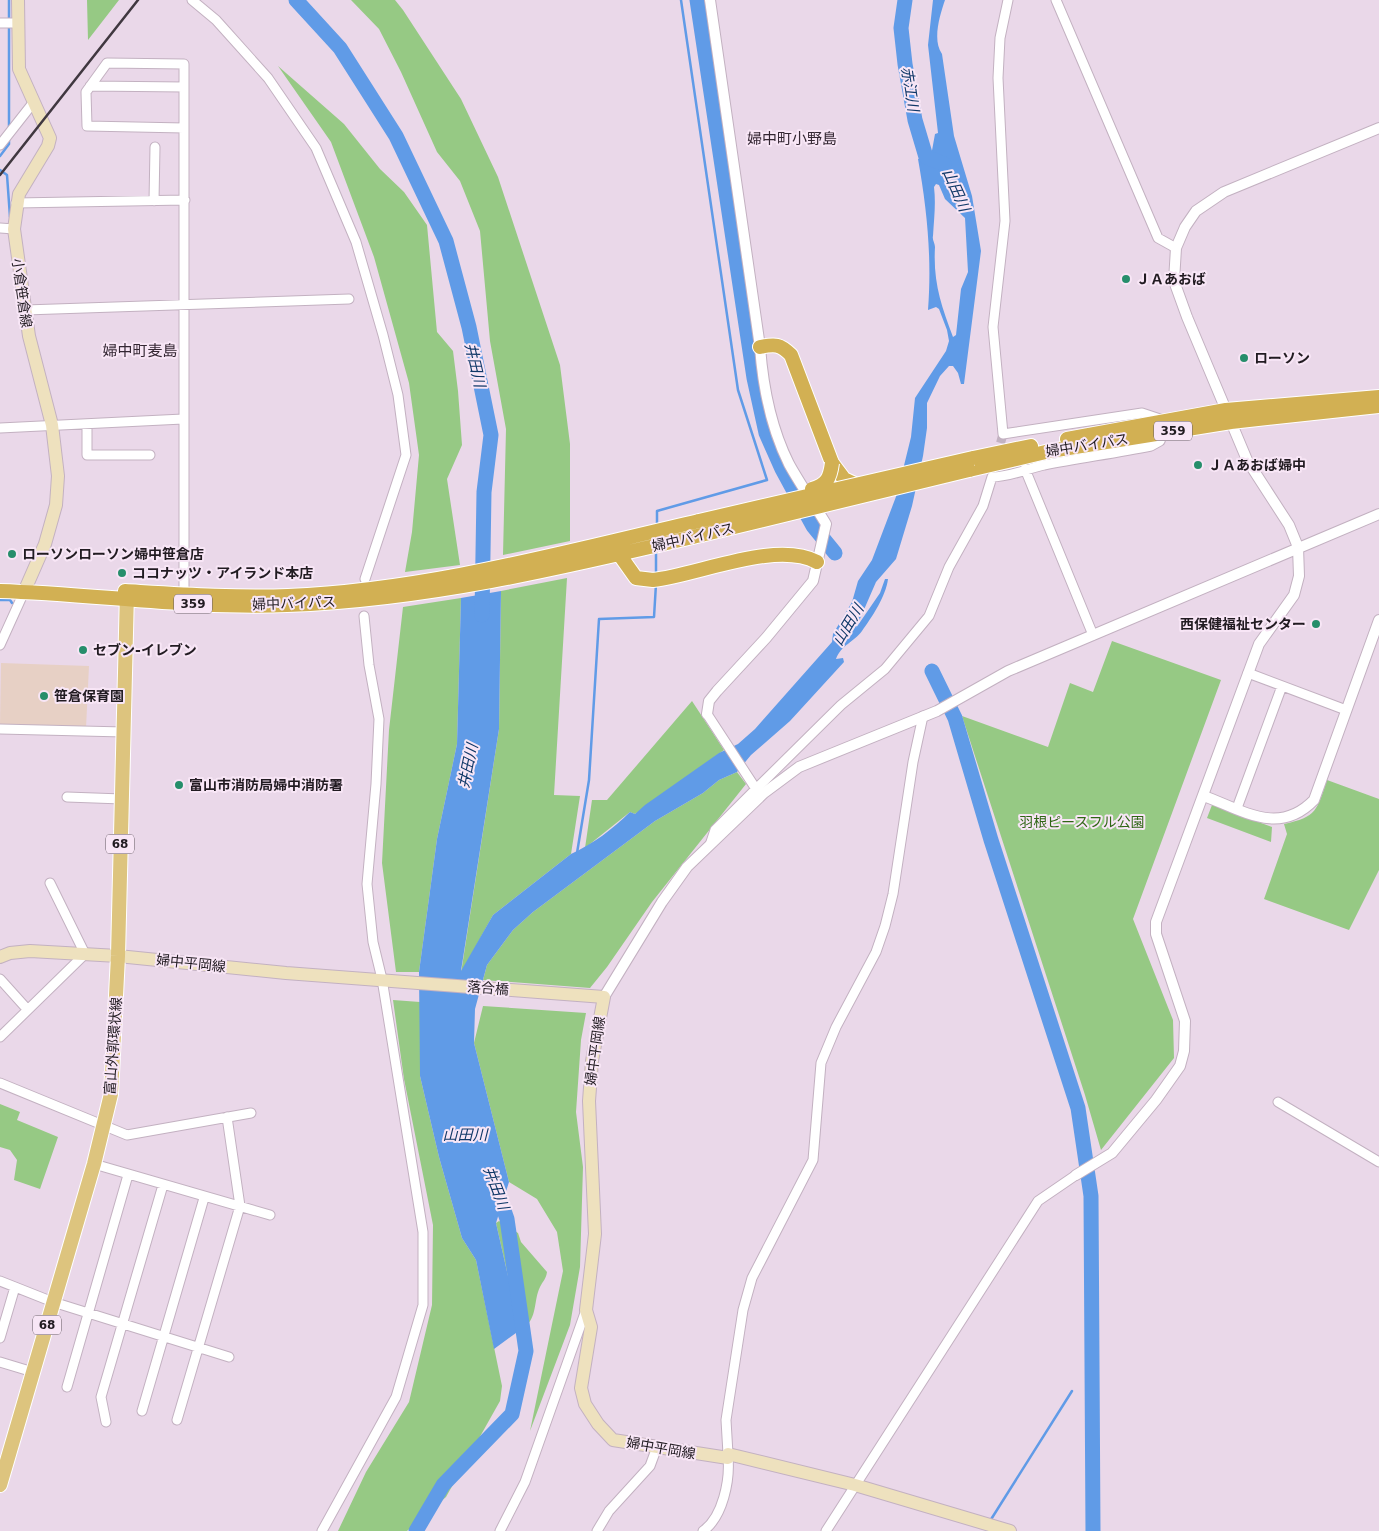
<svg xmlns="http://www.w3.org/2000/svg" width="1379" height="1531" viewBox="0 0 1379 1531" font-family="'DejaVu Sans','Noto Sans JP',sans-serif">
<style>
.education{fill:#e7d0c5}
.green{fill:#96c984}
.water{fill:#609be7;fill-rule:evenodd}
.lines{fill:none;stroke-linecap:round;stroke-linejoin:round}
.stream{stroke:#609be7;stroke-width:2.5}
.river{stroke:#609be7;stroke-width:15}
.minor-tunnel{stroke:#c2b2c1;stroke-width:9;stroke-dasharray:9 4.5;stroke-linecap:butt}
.minor-casing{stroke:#c3b1c1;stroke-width:11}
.tertiary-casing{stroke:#c3b1c1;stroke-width:12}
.secondary-casing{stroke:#c3b1c1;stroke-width:14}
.primary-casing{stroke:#fff;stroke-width:16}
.trunk-casing{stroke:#fff;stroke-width:16}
.minor{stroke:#fff;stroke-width:9}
.tertiary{stroke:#fff;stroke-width:10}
.secondary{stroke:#eee1be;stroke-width:12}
.primary{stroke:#ddc47e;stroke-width:14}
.trunk{stroke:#d2b053;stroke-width:14}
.rail{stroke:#403840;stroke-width:2.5}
.trunk-bridge-casing{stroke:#fff;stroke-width:16;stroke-linecap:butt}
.trunk-bridge{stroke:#d2b053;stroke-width:14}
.poi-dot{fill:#268e6b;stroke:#f8e6f6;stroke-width:2}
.labels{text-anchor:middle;stroke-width:4;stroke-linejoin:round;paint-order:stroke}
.shield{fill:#f8e6f6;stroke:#625861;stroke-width:1}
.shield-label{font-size:12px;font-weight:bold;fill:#211b21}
.poi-label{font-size:14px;font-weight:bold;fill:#211b21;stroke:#f8e6f6;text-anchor:start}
.street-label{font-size:14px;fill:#211b21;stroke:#f8e6f6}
.park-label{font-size:14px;fill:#2f6614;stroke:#f8e6f6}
.water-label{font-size:15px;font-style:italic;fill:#103868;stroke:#f8e6f6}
.neighbourhood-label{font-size:15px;fill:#342733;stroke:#f8e6f6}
</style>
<rect width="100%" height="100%" fill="#ead8e9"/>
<path class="education" d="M1,663L89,666L86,728L0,725Z"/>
<path class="green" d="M87,0H119L88,40Z
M351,0H395L403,10L461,99L498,177L560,365L570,444V541L503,555L506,429L490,341L480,231L460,181L437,152L401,72L379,29Z
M278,66L344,124L380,169L404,192L427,225L437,332L453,351L458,391L462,445L447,479L460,565L405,572L412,532L419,455L409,383L374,257L331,142Z
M567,578L554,795L580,796L571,854L493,915L461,973L499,729L501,591Z
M461,598L457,744L437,839L419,972H396L382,863L389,730L403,607Z
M1112,641L1221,680L1133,919L1173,1020L1174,1058L1101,1150L1085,1095L962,716L1048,747L1070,683L1093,692Z
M692,701L724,750L635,814L630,812L585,848L592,800H607Z
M737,772L746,784L652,902L607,967L590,988L483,980L487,965L513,930L533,912L655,821L703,793L719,780Z
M1327,780L1379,799V870L1349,930L1264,899L1287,834L1284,824C1317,817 1317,810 1327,780Z
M1212,805L1272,827L1271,842L1207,818Z
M393,1000L420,1002V1076L439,1157L462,1238L476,1260L502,1386L500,1401L446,1497L407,1531H338L366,1472L409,1402L432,1305L433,1225L404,1079Z
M483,1006L586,1013L581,1040L576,1112L583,1167L580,1267L570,1325L530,1431L563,1271L557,1232L537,1199L509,1182L474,1043Z
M0,1104L20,1112L17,1120L58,1137L40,1189L14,1180L17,1160L10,1150L0,1147Z
M499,1221L518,1233L521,1242L547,1272C546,1279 543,1281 540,1287C534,1299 537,1315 527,1325L508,1276L496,1223Z"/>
<path class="water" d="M933,0H945C940,15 932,40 942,54L954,136L972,196L981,251L964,384H961L958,373L953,366H949L940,376L927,403V428L923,456L912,506L896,559L876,582L856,628L880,593L885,579H888C886,596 872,617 862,631C854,642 841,645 836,659L843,658L844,662L790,721L751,755L737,772L719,780L703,793L655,821L533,912L513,930L487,965L475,1009L474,1043L509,1182L496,1223L508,1276L527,1325L494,1349L476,1260L462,1238L439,1157L420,1076L419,972L437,839L457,744L461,598L501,591L499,729L461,971L493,915L571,854C593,844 613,829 630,812L635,814L645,805L719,753L738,744L755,729L832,642L833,634L852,602L858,581L872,560L897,494L911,437L915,398L946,351L949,341L947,330L939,309L936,307L928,310C932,258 927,209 918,159L931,156L935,134L938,133L928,45ZM936,184L939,185L945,199L965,218L968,272L961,289L956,335L953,337C941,305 933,282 935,247C935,243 932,240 933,236C934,219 936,204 934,187Z"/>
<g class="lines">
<path class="stream" d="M9,0V128
M0,156L9,144V139
M0,170L7,175L10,217
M657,526V511L767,480L738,390L681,0
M656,574V549
M0,600H10L12,603
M577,853L589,780L599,619L654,617L656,584
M990,1521L1072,1391"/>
<path class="river" d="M296,0L340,48L396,136L446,241L469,327L491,435L484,492L482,615
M697,0L754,378L766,433L782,469L813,526L835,553
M905,0L901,28L905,64L915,120L926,157L944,164
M932,671L955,718L991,840L1078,1108L1091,1196L1093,1531
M416,1531L443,1485L512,1414L526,1351L507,1219L495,1185"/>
<path class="minor-tunnel" d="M997,456L1003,434"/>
<defs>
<path id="minor" d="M192,0L216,20L268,78L316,148L356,242L383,335L398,395L406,455L365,579
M1008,0L1000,38L998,78L1005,221L993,327L1003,434L1142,413L1163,420
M1056,0L1158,238L1176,248
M0,23H18
M90,86L184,87
M0,145L33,103
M154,201L155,147
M16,203L185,200
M0,228L14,229
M25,310L349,299
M87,424V455H150
M0,428L183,419
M1025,469L1093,635
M184,593V64L107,63L86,92L87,126L184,128
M0,645L24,592
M1248,673L1346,710
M707,714L756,789L715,830L711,842
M0,729L124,732
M756,789L841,705L885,669L929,616L949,567L983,506L992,477C1009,477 1027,469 1044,465C1080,458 1116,453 1151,446L1160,441L1163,433
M67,797L122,799
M1237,808L1282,686
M0,979L27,1009
M0,1037L85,954L50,883
M0,1083L127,1135L251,1113
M1278,1102L1379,1162
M94,1164L270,1215
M0,1281L53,1302L229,1357
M0,1338L15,1287
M0,1362L33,1372
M67,1387L128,1175
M142,1411L204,1198
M177,1420L240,1206L227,1117
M106,1422L101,1397L163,1185
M728,1454L726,1420L743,1310L752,1278L813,1160L821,1063L836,1027L876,952L885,926L893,894L913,762L923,716
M322,1531L396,1397L423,1305V1232L382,979L373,942L367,884L376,784L379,719L369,665L364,616
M500,1531L525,1482L586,1310
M597,1531L609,1511L650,1466L657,1447
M703,1531C723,1517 730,1480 728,1458
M826,1531L1038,1201L1076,1175"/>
<path id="tertiary" d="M707,714L709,701L717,691L766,638L813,581L826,524C814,504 800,484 789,464C771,428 763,387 760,347L710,0
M1204,796C1244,811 1279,836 1314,800L1379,620
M604,997L662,902L687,867L764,793L799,767L937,711L1008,671L1379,514
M1076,1175L1112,1153L1156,1100L1180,1066L1184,1051L1185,1021L1156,934V922L1259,644L1294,595L1299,576L1298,547L1289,525L1247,460L1187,317L1174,281L1176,248L1185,227L1196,211L1224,192L1379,128"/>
<path id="secondary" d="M18,0L19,69L50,138L48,146L19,194L14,229L29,336L52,425L58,476L56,505L45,544L24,592
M0,957L10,953L30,951L118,956L286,973L604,997L592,1061L589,1101L595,1234L586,1310L591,1327L581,1388L585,1404L598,1424L613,1440L728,1458V1454L855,1485L1010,1531"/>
<path id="primary" d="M0,1485L94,1164L111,1094L118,956L127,592"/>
<path id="trunk" d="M760,347C775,344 780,344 791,355L832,463L844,479L857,485
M1067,439L1226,410L1379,397
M973,458L1031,446
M969,470L1050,451L1231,422L1379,406
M619,554L636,578L653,580C698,575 776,540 817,562
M0,591C96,594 191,609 287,605C428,600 565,567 701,535
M125,591C177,594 236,598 288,596C428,590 564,552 699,521"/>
</defs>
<use href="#minor" class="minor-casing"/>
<use href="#tertiary" class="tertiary-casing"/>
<use href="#secondary" class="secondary-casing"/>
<use href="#primary" class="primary-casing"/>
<use href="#trunk" class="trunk-casing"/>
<use href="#minor" class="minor"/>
<use href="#tertiary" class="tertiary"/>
<use href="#secondary" class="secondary"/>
<use href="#primary" class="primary"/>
<use href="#trunk" class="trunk"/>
<path class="rail" d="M0,175L138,0"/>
<defs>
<path id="trunk-bridge" d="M812,489C827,485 830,478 832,463
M699,521L973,458
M701,535L969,470"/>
</defs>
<use href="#trunk-bridge" class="trunk-bridge-casing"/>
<use href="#trunk-bridge" class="trunk-bridge"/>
</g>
<g class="poi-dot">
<circle cx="1126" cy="279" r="5"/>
<circle cx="1244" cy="358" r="5"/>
<circle cx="1198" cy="465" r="5"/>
<circle cx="12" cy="554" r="5"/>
<circle cx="122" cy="573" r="5"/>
<circle cx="1316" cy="624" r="5"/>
<circle cx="83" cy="650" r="5"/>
<circle cx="44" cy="696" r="5"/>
<circle cx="179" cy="785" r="5"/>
</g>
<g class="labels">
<g class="shield">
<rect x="1154" y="421.5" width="38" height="19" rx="4"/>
<rect x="174" y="594.5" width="38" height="19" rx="4"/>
<rect x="106" y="834.5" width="28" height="19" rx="4"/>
<rect x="33" y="1315.5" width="28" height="19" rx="4"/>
</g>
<g class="shield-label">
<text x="1173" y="435">359</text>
<text x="193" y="608">359</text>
<text x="120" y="848">68</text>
<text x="47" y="1329">68</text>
</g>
<g class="poi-label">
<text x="1136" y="284">ＪＡあおば</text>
<text x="1254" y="363">ローソン</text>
<text x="1208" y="470">ＪＡあおば婦中</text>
<text x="22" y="559">ローソンローソン婦中笹倉店</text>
<text x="132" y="578">ココナッツ・アイランド本店</text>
<text x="1306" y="629" text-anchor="end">西保健福祉センター</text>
<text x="93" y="655">セブン-イレブン</text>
<text x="54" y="701">笹倉保育園</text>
<text x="189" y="790">富山市消防局婦中消防署</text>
</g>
<g class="street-label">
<text transform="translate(22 293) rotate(82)" y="5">小倉笹倉線</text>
<text transform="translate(1087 445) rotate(-9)" y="5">婦中バイパス</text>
<text transform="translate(693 537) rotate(-13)" y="5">婦中バイパス</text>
<text transform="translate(294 603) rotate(-2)" y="5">婦中バイパス</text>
<text transform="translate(191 963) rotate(6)" y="5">婦中平岡線</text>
<text transform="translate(488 988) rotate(5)" y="5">落合橋</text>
<text transform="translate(113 1046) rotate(-86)" y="5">富山外郭環状線</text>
<text transform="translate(595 1051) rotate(-82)" y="5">婦中平岡線</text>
<text transform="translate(661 1448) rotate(10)" y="5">婦中平岡線</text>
</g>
<g class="park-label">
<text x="1082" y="827">羽根ピースフル公園</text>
</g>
<g class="water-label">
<text transform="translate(910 89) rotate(81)" y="5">赤江川</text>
<text transform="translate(956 190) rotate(66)" y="5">山田川</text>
<text transform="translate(475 365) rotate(77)" y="5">井田川</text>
<text transform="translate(848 625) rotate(-59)" y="5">山田川</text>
<text transform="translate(468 766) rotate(-78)" y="5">井田川</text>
<text x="465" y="1140">山田川</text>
<text transform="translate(496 1188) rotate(69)" y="5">井田川</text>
</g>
<g class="neighbourhood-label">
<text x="792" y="144">婦中町小野島</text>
<text x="140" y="356">婦中町麦島</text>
</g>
</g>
</svg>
